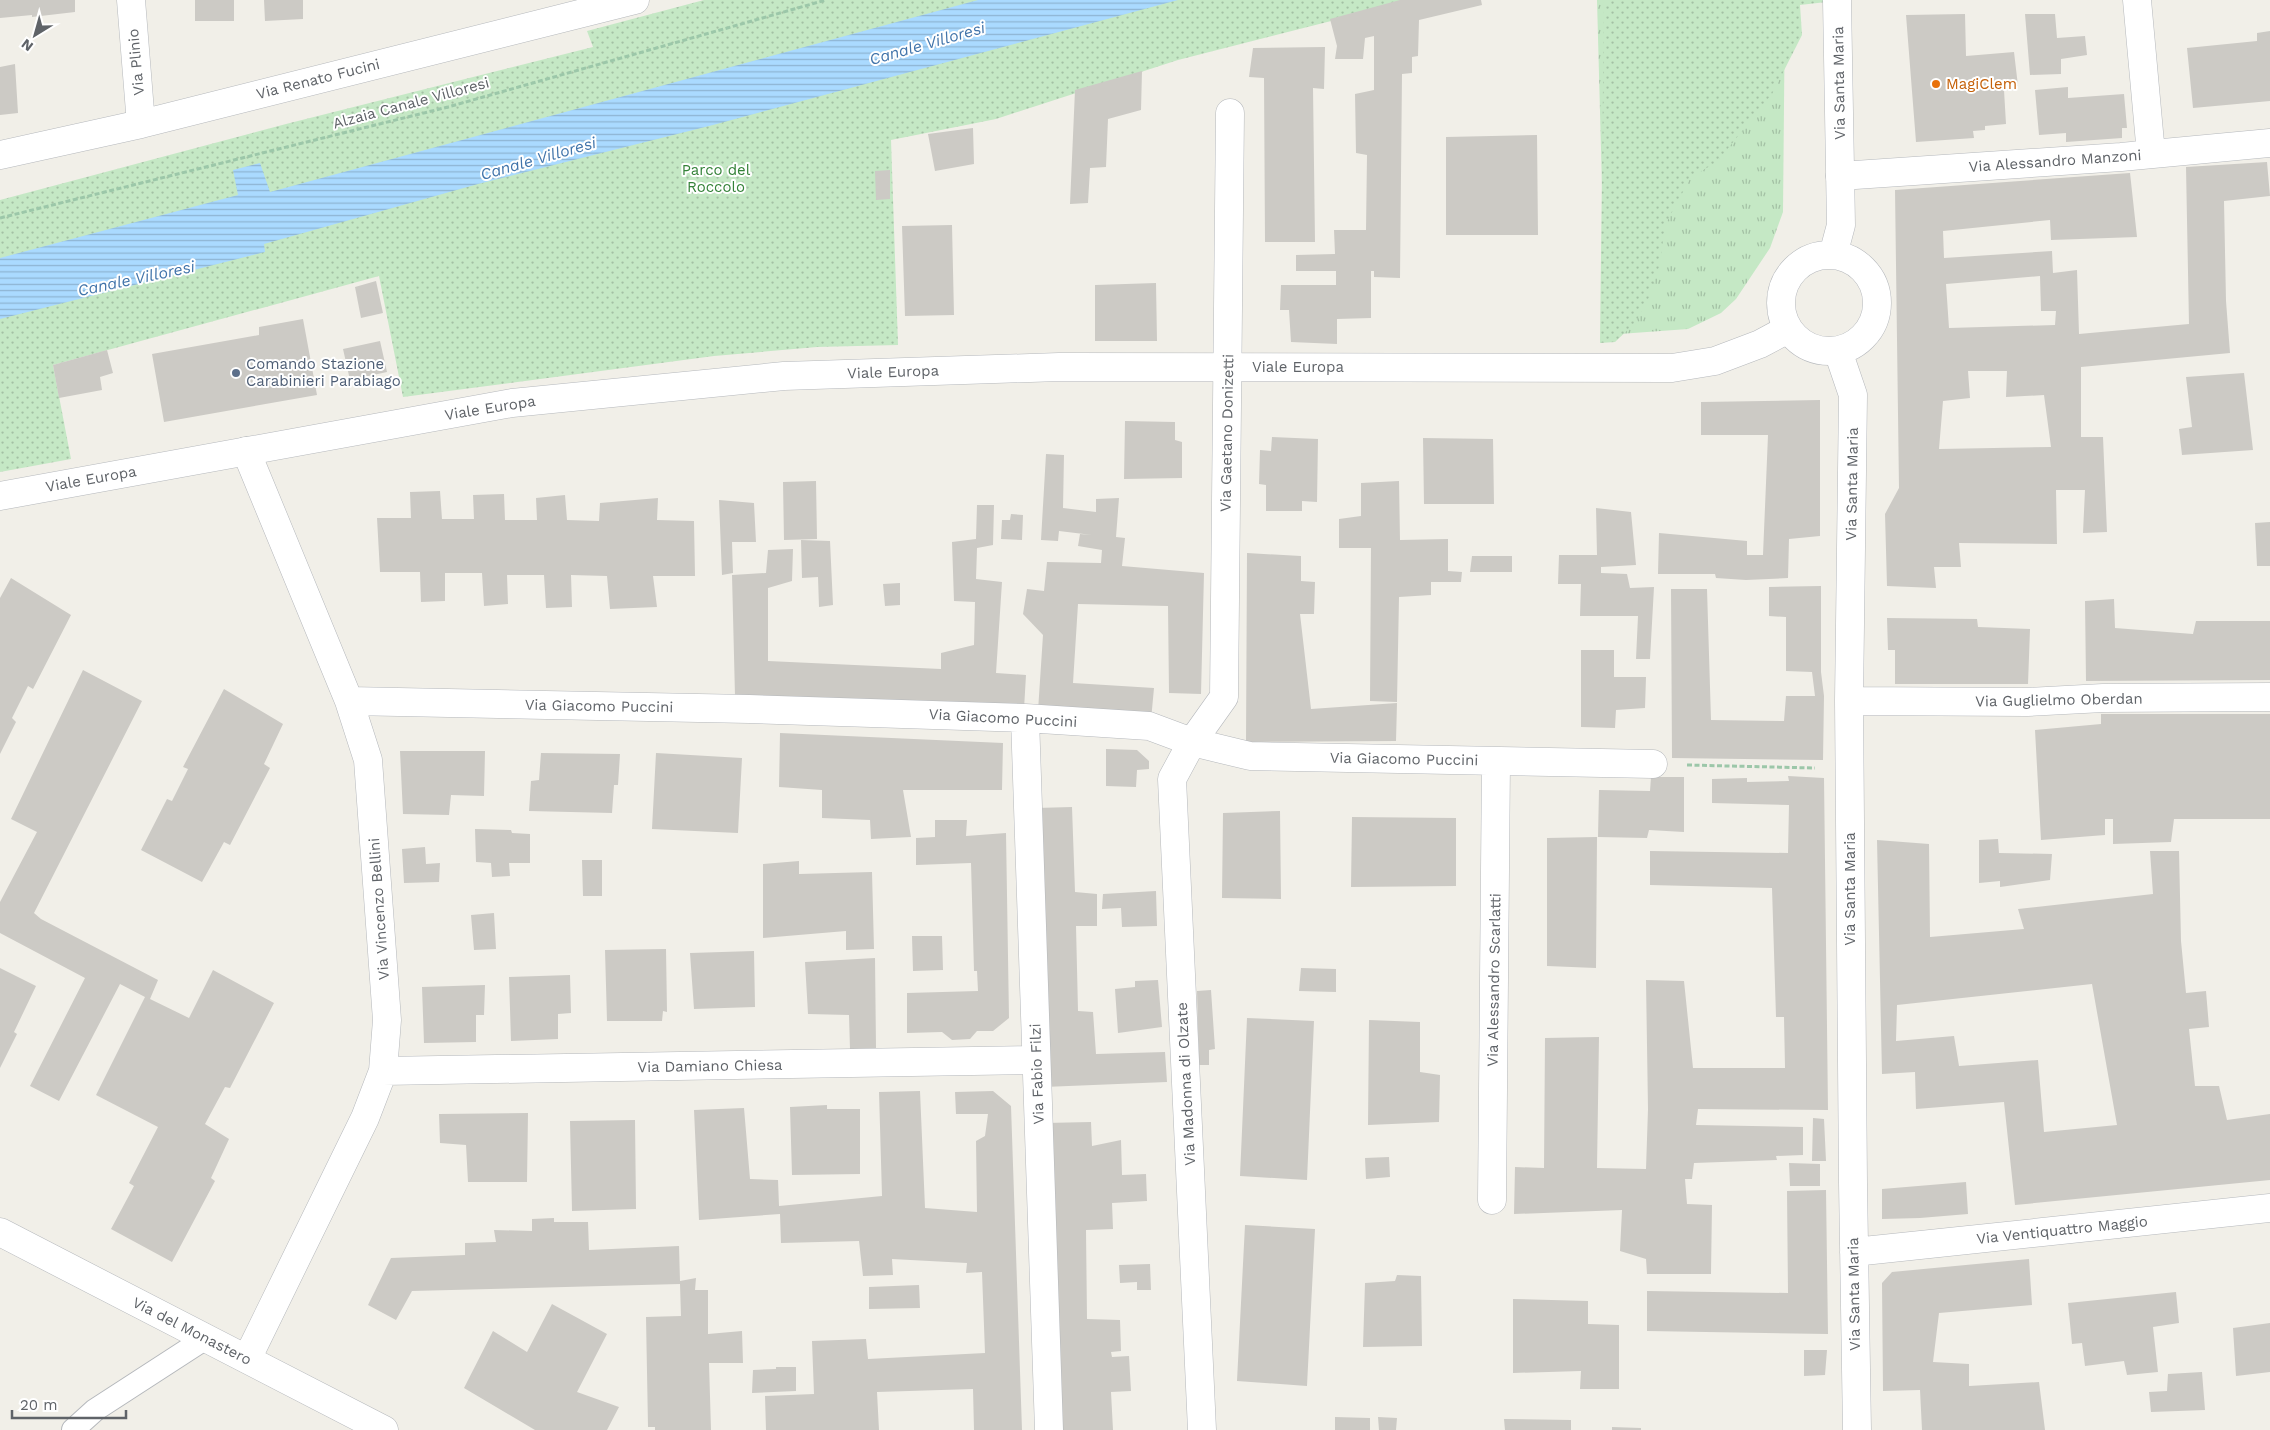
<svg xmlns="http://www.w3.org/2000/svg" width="2270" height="1430" viewBox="0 0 2270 1430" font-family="'Work Sans',sans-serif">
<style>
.grass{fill:url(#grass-tufts)}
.park{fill:url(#park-dots)}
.water{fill:url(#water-rules)}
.building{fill:#cccac5;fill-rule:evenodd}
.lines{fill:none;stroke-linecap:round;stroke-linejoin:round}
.service-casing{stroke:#b5b8bc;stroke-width:24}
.minor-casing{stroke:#b5b8bc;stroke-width:29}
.tertiary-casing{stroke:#b5b8bc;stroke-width:29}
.path{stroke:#9cc7a9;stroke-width:3;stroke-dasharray:5 2.5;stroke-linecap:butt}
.service{stroke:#fff;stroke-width:22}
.minor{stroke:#fff;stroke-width:28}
.tertiary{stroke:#fff;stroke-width:28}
.food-dot{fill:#e8710a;stroke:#fff;stroke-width:2}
.service-dot{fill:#5c6f8a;stroke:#fff;stroke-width:2}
.labels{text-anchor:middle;stroke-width:4;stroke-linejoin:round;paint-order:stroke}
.street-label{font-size:15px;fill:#5f6368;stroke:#fff}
.food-label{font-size:15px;fill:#c56008;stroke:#fff;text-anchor:start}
.park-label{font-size:15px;fill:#348238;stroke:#fff}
.service-label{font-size:15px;fill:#4e5e75;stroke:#fff;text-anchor:start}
.water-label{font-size:16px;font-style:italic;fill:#4174aa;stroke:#fff}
</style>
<defs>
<pattern id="grass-tufts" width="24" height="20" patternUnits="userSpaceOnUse" patternTransform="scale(1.25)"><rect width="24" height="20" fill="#c5e8c5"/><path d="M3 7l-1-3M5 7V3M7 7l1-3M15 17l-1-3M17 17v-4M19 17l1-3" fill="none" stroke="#a3c0a4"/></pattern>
<pattern id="park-dots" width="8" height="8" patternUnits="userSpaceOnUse" patternTransform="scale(1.25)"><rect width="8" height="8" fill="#c5e8c5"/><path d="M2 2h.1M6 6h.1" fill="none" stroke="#a3c0a4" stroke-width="1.8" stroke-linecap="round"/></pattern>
<pattern id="water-rules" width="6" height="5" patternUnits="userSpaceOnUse" patternTransform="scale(1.25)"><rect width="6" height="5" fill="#aadaff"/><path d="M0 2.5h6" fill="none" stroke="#8eb4d2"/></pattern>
</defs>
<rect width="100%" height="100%" fill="#f1efe8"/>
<path class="grass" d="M1597,0H1785L1783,212L1770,248L1736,299L1721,313L1688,329L1606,335Z"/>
<path class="park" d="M704,0H1414L1178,60L996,119L891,140L898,345L817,347L714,356L403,397L379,276L53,365L71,459L0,472V200L286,124L593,47L587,31Z
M1604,0H1844L1800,5L1802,35L1772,94L1717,162L1691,177L1665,225L1660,264L1648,300L1635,323L1615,342L1600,343Z"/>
<path class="water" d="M978,0H1178L713,125L478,184L264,244L265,252L0,319V258L238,195L233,170L260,163L270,192Z"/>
<path class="building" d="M0,0H75V12L32,17V15L0,18Z
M195,0H234V21H195Z
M264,0H303V19L265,21Z
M1400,0H1481L1482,5L1419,20L1418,56L1412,57V73L1402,74L1400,278L1374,277V271H1371V318L1337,319V344L1291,342L1289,310H1280L1281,285H1336V271H1296V255L1335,254L1334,230H1366L1367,155L1356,153L1355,94L1374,90V36L1365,38L1363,59H1335L1337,46L1330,19Z
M1965,14L1966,56L2014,52L2018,86L2004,90L2006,124L1985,126V130L1973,131L1974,138L1916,142L1906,15Z
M2025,14H2055L2057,38L2085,36L2087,55L2061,59V74L2030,75Z
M2270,31V101L2193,108L2187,48L2257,41V33Z
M1325,47L1324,89L1313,88L1315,242H1265L1264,78L1249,77L1253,48Z
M15,64L18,113L0,115V67Z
M1142,71L1141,110L1108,119L1106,167L1090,168L1088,203L1070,204L1075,90Z
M2068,87V98L2124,94L2127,128H2122V138L2066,142V133L2039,135L2035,90Z
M973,128L974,164L935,171L928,134Z
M1537,135L1538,235H1446V137Z
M2267,162L2270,196L2224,201L2226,301L2230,353L2081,367V437H2103L2107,532L2083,533L2085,490H2056L2057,544L1959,543L1961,567H1934L1936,588L1887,586L1885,514L1899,488L1895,190L2130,173L2137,237L2051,240L2050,220L1943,231L1944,258L2052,251L2053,273L2077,270L2079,334L2189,324L2186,167ZM2040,276L2041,311H2056L2055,325L1949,328L1946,284ZM1968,371H2007L2006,397L2044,395L2051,447L1939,449L1943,401L1970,398Z
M890,170V199L876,200L875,171Z
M952,225L954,315L905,316L902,226Z
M376,281L383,313L361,318L355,287Z
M1156,283L1157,341H1095V285Z
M303,319L317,395L164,422L152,354L259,335V327Z
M380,341L387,372L350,380L343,349Z
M107,350L113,373L100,377L102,390L59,398L53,365Z
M2244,373L2253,450L2182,455L2179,429L2192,427L2186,377Z
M1820,400V536L1789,539L1788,578L1746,580L1716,578L1715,574H1658L1659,533L1747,541V555H1763L1768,435H1701V402Z
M1125,421L1175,422V440L1182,442V478L1124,479Z
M1272,437L1318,439L1317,502L1302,501V511H1266V485L1259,484L1260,450L1271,451Z
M1423,438L1493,439L1494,504H1424Z
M1046,454L1064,455L1063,508L1096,512V499L1119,498L1116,537L1125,538L1122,566L1204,573L1201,694L1169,693L1168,606L1078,604L1073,683L1154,688L1151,720L1038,711L1043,635L1023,614L1027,589L1044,591L1047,562L1101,563L1102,550L1078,546L1080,534L1092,535L1059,531L1058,541L1041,540Z
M816,481L817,539L784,540L783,482Z
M1399,481L1400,540L1448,539V571L1462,572L1461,582H1431V595L1399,597L1397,702L1370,701L1371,548H1339V519L1361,516V483Z
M440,491L442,519H474L473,495L504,494L505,520H537L536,498L565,495L567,520L599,521L600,503L658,498L657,520L694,521L695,576H653L657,607L610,609L607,576L571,575L572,607L546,608L544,575H507L508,604L484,606L482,573H445V601L421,602L420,572H380L377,518H411L410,492Z
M719,500L754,503L756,542H732L733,573L722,575Z
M977,505H994L993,545L977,548L976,579L1002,582L996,673L1026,675L1024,709L735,696L732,575L766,573L768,550L793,549L792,581L768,588V661L941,669V653L974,645L975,602L954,601L952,542L976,539Z
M1596,508L1631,512L1636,565L1601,567V573L1627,574L1630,588L1654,587L1650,659H1636L1638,616H1580L1581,584H1558L1559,555H1597Z
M1011,514L1023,515L1022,540L1001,539L1002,520H1010Z
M2270,522V566H2257L2255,523Z
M801,540L830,541L833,605L819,607L818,577L802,578Z
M1247,553L1301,556V581L1315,582L1314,614H1300L1311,709L1397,703L1396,741L1246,742Z
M1472,556H1512V572H1470Z
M11,578L71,615L33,689L28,686L12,718L16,722L0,754V598Z
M900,583V605L885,606L883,584Z
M1821,586V672L1824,696L1823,760L1672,758L1671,589H1707L1711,720L1784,721L1786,696H1815L1812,672L1786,671V617L1769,616V587Z
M2114,599L2115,628L2193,634L2196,621H2270V680L2086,681L2085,601Z
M1887,618L1977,619L1978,627L2030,629L2028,684H1895V650H1888Z
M1581,650H1614V677H1646L1645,708L1616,710L1615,728L1581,727Z
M83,670L142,701L34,913L41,919L158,980L150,999L189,1018L213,970L274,1003L230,1088L225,1087L205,1124L229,1139L211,1178L215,1181L172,1262L111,1229L134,1186L129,1183L158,1127L96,1095L145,997L120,984L59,1101L30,1086L85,978L0,933V902L37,832L11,819Z
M224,689L283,724L264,764L270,768L230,845L224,842L202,882L141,850L167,799L172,801L188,769L183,767Z
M2101,714H2270V819H2174L2171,842L2113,844V819H2105V835L2041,840L2035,730L2101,724Z
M780,733L1003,743L1002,790H903L911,837L871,839L870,820L822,818V790L779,787Z
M1106,749L1137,750L1149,761V769L1137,770L1136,787L1106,786Z
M400,751H485L484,796L451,795L449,815L403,814Z
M541,753L620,754L618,785H614L612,813L529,811L531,781L539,780Z
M656,753L742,758L738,833L652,829Z
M1788,776L1824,778L1828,1110L1698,1109L1696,1125L1803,1127V1155L1776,1156L1777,1160L1694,1163L1692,1179H1685L1687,1204L1712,1205L1711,1274H1647L1646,1259L1620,1251L1622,1210L1514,1214L1515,1167L1544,1168L1545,1038L1599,1037L1597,1168L1646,1169L1648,1109L1646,980L1684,981L1693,1068H1785L1784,1017H1776L1772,888L1650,885V851L1788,853L1789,805L1712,803V779L1747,778V782L1789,781Z
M1651,777H1684V832L1649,830L1647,838L1598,837L1599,790L1650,791Z
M1072,807L1075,892L1097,894V926H1076L1078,1011L1093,1012L1096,1054L1165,1052L1167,1082L1044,1087L1036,808Z
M1280,811L1281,899L1222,898L1223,813Z
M1352,817L1456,818V886L1351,887Z
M935,820H967L966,836L1006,833L1009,1018L993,1031H977L970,1039L952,1040L942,1032L907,1033V993L978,991L977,971H974L971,863L916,865V838L935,837Z
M475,829L511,830L512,833L530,834V863H509L510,876L492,877L491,863L476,862Z
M1597,837L1596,968L1547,966V838Z
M1998,839L1999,853L2052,854L2050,880L2000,887V881L1979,883V840Z
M1877,840L1929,844L1930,937L2024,929L2018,909L2153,894L2150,851H2179L2181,941L2186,993L2206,991L2209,1027L2189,1029L2195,1086H2219L2227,1120L2270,1114V1180L2015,1205L2004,1102L1916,1109L1915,1072L1882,1074ZM2092,984L2117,1125L2044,1132L2038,1060L1959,1066L1954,1036L1896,1041L1897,1005Z
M425,847L426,864L440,863L439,882L404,883L402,849Z
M582,860H602V896H583Z
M799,861V874L872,872L874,949L846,950V931L763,938V864Z
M1156,891L1157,926L1122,927L1121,908L1102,909L1103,894Z
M494,913L496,949L474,950L471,915Z
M912,936H942L943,970L913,971Z
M666,949L667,1012L663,1011L662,1021H607L605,950Z
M754,951L755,1007L694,1009L690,953Z
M875,958L876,1048L850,1049L849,1015L808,1014L805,962Z
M0,968L36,986L14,1032L17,1034L0,1068Z
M1301,968L1336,969V992L1299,991Z
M570,975L571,1013L558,1014V1039L511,1041L509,977Z
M1158,980L1162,1027L1118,1033L1115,989L1135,987V981Z
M485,985L484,1015H476V1042L424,1043L422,987Z
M1211,990L1215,1049L1209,1050V1065H1199L1197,991Z
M1247,1018L1314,1021L1307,1180L1240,1176Z
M1369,1020L1420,1022V1072L1440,1075L1439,1122L1368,1125Z
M920,1091L925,1208L977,1212L976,1141L985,1136L988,1114H956L955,1092L993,1091L1011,1106L1022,1430H974L973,1389L877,1392L879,1430H766L765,1396L814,1394L812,1341L866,1339L868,1359L985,1353L982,1272L966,1273L967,1263L892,1259L893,1275L863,1276L859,1241L781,1243L780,1214L699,1220L694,1110L744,1108L750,1179L778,1180L779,1206L882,1196L879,1092Z
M827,1105V1109H860V1174L792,1175L790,1107Z
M528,1113L527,1182H468L466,1145L440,1143L439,1114Z
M1813,1118L1824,1119L1826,1161H1812Z
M635,1120L636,1209L572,1211L570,1121Z
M1091,1122L1092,1146L1121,1140L1122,1175L1146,1174L1147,1201L1112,1203L1113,1229L1086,1230L1087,1319L1120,1320L1121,1351L1111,1352L1112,1357L1129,1356L1131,1391L1111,1392L1113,1430H1055L1045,1123Z
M1389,1157L1390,1177L1366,1179L1365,1158Z
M1789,1163L1820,1164V1186H1790Z
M1966,1182L1968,1214L1920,1218L1882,1219V1189Z
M1826,1190L1828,1334L1647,1331V1291L1788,1293L1787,1191Z
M554,1218V1222H588L589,1250L679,1246L680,1281L696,1278L695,1290H708V1334L742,1331L743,1363H709L711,1430H655V1427H648L646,1317L681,1316L680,1284L412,1291L396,1320L368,1305L391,1258L465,1255V1243L496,1242L494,1230L532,1231V1219Z
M1245,1225L1315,1229L1307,1386L1237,1381Z
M2029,1259L2032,1305L1939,1313L1933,1362L1969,1364V1386L2039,1382L2045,1430H1922L1920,1390L1883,1391L1882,1283L1892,1272Z
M1150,1264L1151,1290H1137V1282L1120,1283L1119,1265Z
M1397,1275L1421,1276L1422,1346L1363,1347L1365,1283L1395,1281Z
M919,1285L920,1308L869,1309V1287Z
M2176,1292L2179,1323L2153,1327L2158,1372L2127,1375L2124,1361L2085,1366L2082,1343L2072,1344L2068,1303Z
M1513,1299L1588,1301V1324L1619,1325V1389H1580L1581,1371L1513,1373Z
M552,1304L607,1334L577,1392L619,1407L607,1430H535L464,1388L493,1331L527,1352Z
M2270,1323V1372L2236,1376L2233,1328Z
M1804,1350H1827L1825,1375L1804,1376Z
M776,1367H796V1391L752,1393L753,1370L776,1369Z
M2202,1372L2205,1410L2151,1412L2149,1392L2167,1391L2168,1374Z
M1335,1417L1370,1418V1430H1335Z
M1378,1417L1397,1418L1396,1430H1379Z
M1504,1419L1571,1420V1430H1505Z
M1612,1427L1641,1428V1430H1612Z"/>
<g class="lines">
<defs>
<path id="service" d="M73,1430L95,1410L206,1338"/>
<path id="minor" d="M131,0L141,124
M2137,0L2151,154
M0,155L141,124L635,0
M1840,176L2121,157L2270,143
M1838,351L1853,395L1849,701L1853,1183L1857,1430
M246,451L349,701L368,760L387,1020L383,1071L365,1118L247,1359
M349,701L749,709L1025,718L1149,726L1192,742L1250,756L1653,764
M1849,701L2027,702L2103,698L2270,697
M1025,718L1049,1430
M383,1071L1036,1060
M1492,1200L1496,761
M0,1232L384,1430
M1854,1252L2270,1208
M1202,1430L1172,779L1192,742L1224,697L1230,113"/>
<path id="tertiary" d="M1781 303a48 48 0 1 1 96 0a48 48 0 1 1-96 0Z
M1833,255L1841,225L1837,0
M0,496L512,403L784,376L1059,367L1672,368L1715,361L1760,344L1788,329"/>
</defs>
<use href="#service" class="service-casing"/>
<use href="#minor" class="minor-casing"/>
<use href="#tertiary" class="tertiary-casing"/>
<path class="path" d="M0,218L448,107L826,0
M1687,765L1815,768"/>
<use href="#service" class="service"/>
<use href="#minor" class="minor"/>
<use href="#tertiary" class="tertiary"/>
</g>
<circle class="food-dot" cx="1936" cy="84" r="5"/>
<circle class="service-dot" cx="236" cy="373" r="5"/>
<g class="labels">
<g class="street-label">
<text transform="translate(136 62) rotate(-95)" y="5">Via Plinio</text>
<text transform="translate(318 79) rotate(-14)" y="5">Via Renato Fucini</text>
<text transform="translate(1839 83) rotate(-91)" y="5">Via Santa Maria</text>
<text transform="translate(411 103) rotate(-15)" y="5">Alzaia Canale Villoresi</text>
<text transform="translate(2055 161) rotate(-4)" y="5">Via Alessandro Manzoni</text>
<text x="1298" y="372">Viale Europa</text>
<text transform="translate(893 372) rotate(-2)" y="5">Viale Europa</text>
<text transform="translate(490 408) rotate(-9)" y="5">Viale Europa</text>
<text transform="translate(1227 433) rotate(-89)" y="5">Via Gaetano Donizetti</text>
<text transform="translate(91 479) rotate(-10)" y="5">Viale Europa</text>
<text transform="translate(1852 484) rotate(-89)" y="5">Via Santa Maria</text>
<text transform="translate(2059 700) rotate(-1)" y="5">Via Guglielmo Oberdan</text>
<text transform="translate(599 706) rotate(1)" y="5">Via Giacomo Puccini</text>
<text transform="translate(1003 718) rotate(3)" y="5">Via Giacomo Puccini</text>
<text transform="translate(1404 759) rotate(1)" y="5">Via Giacomo Puccini</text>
<text transform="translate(1850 889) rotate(-90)" y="5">Via Santa Maria</text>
<text transform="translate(379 909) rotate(-94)" y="5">Via Vincenzo Bellini</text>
<text transform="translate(1494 980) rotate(-89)" y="5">Via Alessandro Scarlatti</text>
<text transform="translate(710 1066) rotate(-1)" y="5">Via Damiano Chiesa</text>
<text transform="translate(1037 1074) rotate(-92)" y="5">Via Fabio Filzi</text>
<text transform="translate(1186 1084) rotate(-93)" y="5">Via Madonna di Olzate</text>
<text transform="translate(2062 1230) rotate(-6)" y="5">Via Ventiquattro Maggio</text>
<text transform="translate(1854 1294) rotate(-91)" y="5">Via Santa Maria</text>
<text transform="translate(192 1331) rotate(27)" y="5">Via del Monastero</text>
</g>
<g class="food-label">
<text x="1946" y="89">MagiClem</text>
</g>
<g class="park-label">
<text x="716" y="175">Parco del<tspan x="716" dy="17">Roccolo</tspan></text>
</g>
<g class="service-label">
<text x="246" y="369">Comando Stazione<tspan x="246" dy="17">Carabinieri Parabiago</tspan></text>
</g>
<g class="water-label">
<text transform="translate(927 43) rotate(-16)" y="6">Canale Villoresi</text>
<text transform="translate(538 158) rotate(-16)" y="6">Canale Villoresi</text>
<text transform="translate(136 278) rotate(-12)" y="6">Canale Villoresi</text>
</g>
</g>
<g transform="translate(35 35) rotate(217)" stroke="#ffffff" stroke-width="4" paint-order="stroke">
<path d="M0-4L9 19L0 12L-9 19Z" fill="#5f6368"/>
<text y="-8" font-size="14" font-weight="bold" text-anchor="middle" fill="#5f6368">N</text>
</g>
<path d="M12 1410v8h114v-8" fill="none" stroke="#5f6368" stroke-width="2.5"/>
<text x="20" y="1410" font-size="15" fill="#5f6368" stroke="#ffffff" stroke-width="4" paint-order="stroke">20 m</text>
</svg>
